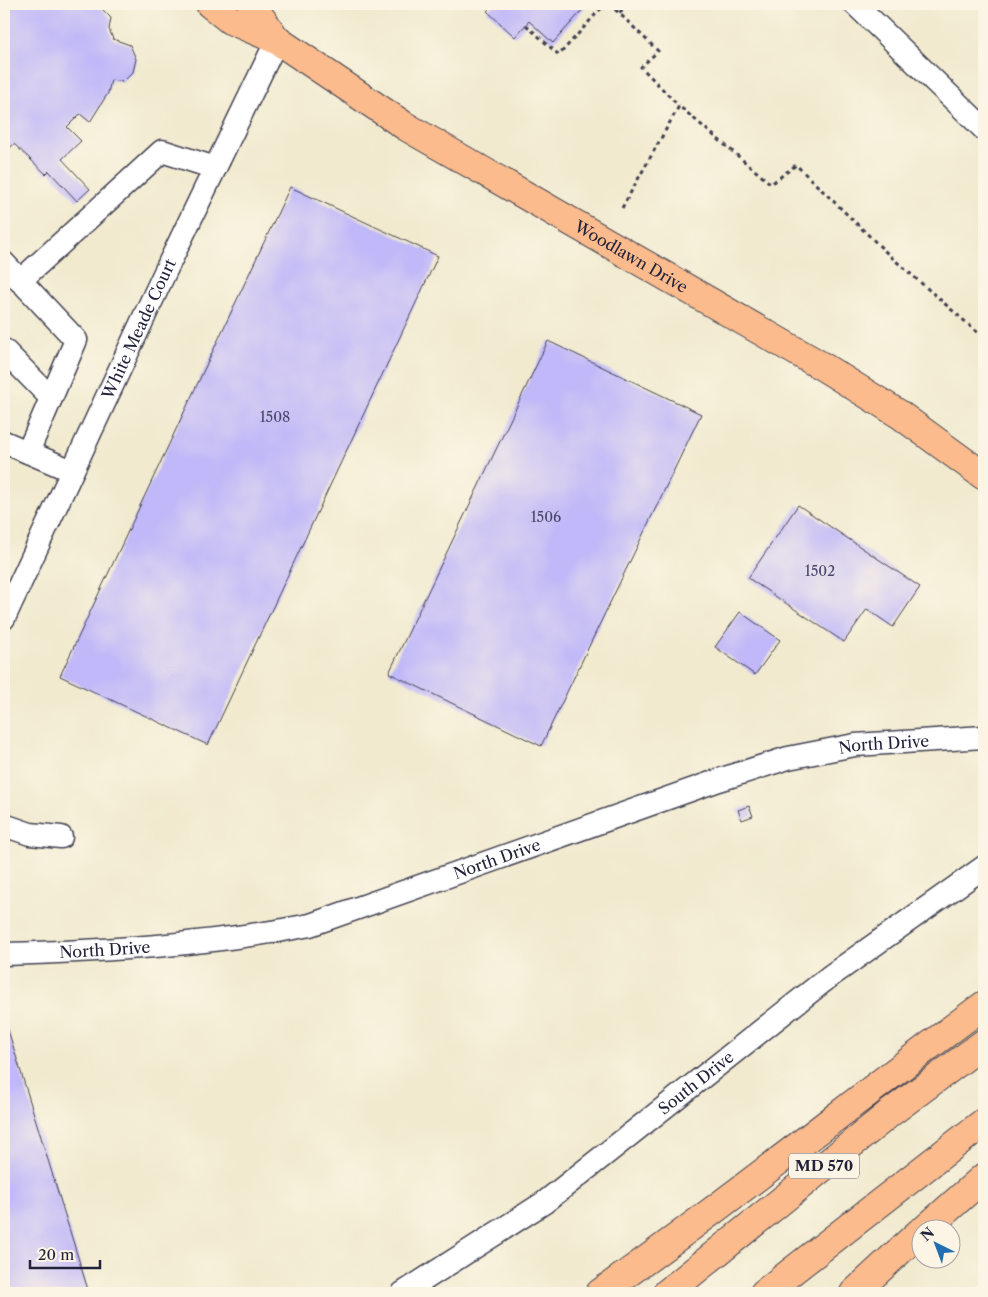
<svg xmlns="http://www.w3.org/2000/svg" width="988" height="1297" viewBox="0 0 988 1297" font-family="'Libre Caslon Text',serif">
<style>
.building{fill:#c0b8f8}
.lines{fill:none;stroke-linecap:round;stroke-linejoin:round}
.minor-casing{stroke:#414051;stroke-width:25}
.major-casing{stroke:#414051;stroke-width:30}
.highway-casing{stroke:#414051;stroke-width:30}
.path{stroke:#414051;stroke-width:3;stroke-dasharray:4 4;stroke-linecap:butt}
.minor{stroke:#fff;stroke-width:22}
.major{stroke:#fbbb8c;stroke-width:28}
.highway{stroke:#fbbb8c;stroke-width:28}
.labels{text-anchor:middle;stroke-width:4;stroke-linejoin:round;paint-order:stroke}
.number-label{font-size:14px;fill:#4a486a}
.shield{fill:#fcf5e5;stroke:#63616e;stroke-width:1}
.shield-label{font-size:15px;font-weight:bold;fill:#22223b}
.street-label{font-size:16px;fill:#22223b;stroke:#fcf5e5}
</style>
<rect width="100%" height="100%" fill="#fcf5e5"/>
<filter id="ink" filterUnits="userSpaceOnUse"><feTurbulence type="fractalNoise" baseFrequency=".02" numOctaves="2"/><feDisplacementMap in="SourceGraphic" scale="10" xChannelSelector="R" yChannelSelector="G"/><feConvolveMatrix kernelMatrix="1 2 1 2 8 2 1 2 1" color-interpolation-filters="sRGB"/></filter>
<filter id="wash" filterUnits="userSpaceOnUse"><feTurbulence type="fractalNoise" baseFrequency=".0096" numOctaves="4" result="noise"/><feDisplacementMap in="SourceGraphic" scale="20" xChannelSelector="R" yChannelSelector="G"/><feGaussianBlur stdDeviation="1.12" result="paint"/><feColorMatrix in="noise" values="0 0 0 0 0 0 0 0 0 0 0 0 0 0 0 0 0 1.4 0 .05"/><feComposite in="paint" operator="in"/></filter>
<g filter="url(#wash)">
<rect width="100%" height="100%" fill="#f1eacf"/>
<g id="blocks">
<path class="building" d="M4,4H97L111,18L109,29L113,39L130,45L136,59L133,72L123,82L111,80L108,93L90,122L80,114L67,127L81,141L62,159L90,189L77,201L49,171L46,174L14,144L4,153Z
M494,4H586L587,5L553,43L529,21L515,37L487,11Z
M290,187L438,256L208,745L60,676Z
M548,341L701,414L541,746L389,673Z
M798,505L920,587L893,627L867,609L844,642L748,578Z
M740,612L780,640L755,675L715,647Z
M749,806L753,816L742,820L738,810Z
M4,1017L89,1293H4Z"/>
</g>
</g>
<g filter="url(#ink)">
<use href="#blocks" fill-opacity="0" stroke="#414051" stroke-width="1"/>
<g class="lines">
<defs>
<g id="minor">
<path d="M855,4L984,129"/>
<path d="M4,263L76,340L28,452"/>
<path d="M20,281L162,151L215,168"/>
<path d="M4,350L51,398"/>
<path d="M4,442L72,471"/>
<path id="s1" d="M4,618L165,272L277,40"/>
<path d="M4,825L30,834L61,837"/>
<path id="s2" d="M4,954C107,951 209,945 310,925L719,780L788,758L855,745L984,737"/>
<path id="s3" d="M403,1293L545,1202L829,977L984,867"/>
</g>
<g id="major">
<path id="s4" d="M210,4L230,20L277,40L405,126L825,368L899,414L984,476"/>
<path d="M251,4L277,40"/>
</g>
<path id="highway" d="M924,1230L984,1177
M600,1293C731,1201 855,1100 984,1005
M667,1293L890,1113L984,1043
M764,1293L984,1122
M854,1293L920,1232"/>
</defs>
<use href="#minor" class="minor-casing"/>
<use href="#major" class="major-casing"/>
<use href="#highway" class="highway-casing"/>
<path class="path" d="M609,4L619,13
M628,4L619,13L658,51L641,67L679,106
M526,25L559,55L605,4
M622,208L679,106L771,184L796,165L889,255L984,338"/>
<use href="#minor" class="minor"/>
<use href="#major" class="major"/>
<use href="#highway" class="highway"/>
</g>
</g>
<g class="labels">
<g class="number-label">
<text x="275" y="422">1508</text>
<text x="546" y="522">1506</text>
<text x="820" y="576">1502</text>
</g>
<rect class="shield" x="789" y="1153.5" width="70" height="25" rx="4"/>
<g class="shield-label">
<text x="824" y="1171">MD 570</text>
</g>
<g class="street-label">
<text dy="6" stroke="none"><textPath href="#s4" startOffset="492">Woodlawn Drive</textPath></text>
<text dy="6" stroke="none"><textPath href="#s1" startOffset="319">White Meade Court</textPath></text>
<text dy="6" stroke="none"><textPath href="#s2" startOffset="911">North Drive</textPath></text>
<text dy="6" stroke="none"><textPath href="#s2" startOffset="506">North Drive</textPath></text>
<text dy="6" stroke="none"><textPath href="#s2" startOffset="101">North Drive</textPath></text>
<text dy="6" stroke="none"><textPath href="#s3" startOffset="361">South Drive</textPath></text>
</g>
</g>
<rect width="988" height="1297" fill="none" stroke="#fcf5e5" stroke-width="20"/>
<g transform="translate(936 1244) rotate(318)"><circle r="24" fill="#fcf5e5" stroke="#a5a1a1"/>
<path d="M0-4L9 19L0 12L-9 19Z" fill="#1f6fb2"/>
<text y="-8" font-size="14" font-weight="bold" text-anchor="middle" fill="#22223b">N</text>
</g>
<path d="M30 1260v8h70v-8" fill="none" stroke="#22223b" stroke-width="2.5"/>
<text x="38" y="1260" font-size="15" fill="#22223b" stroke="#fcf5e5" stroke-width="4" paint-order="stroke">20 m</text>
</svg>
